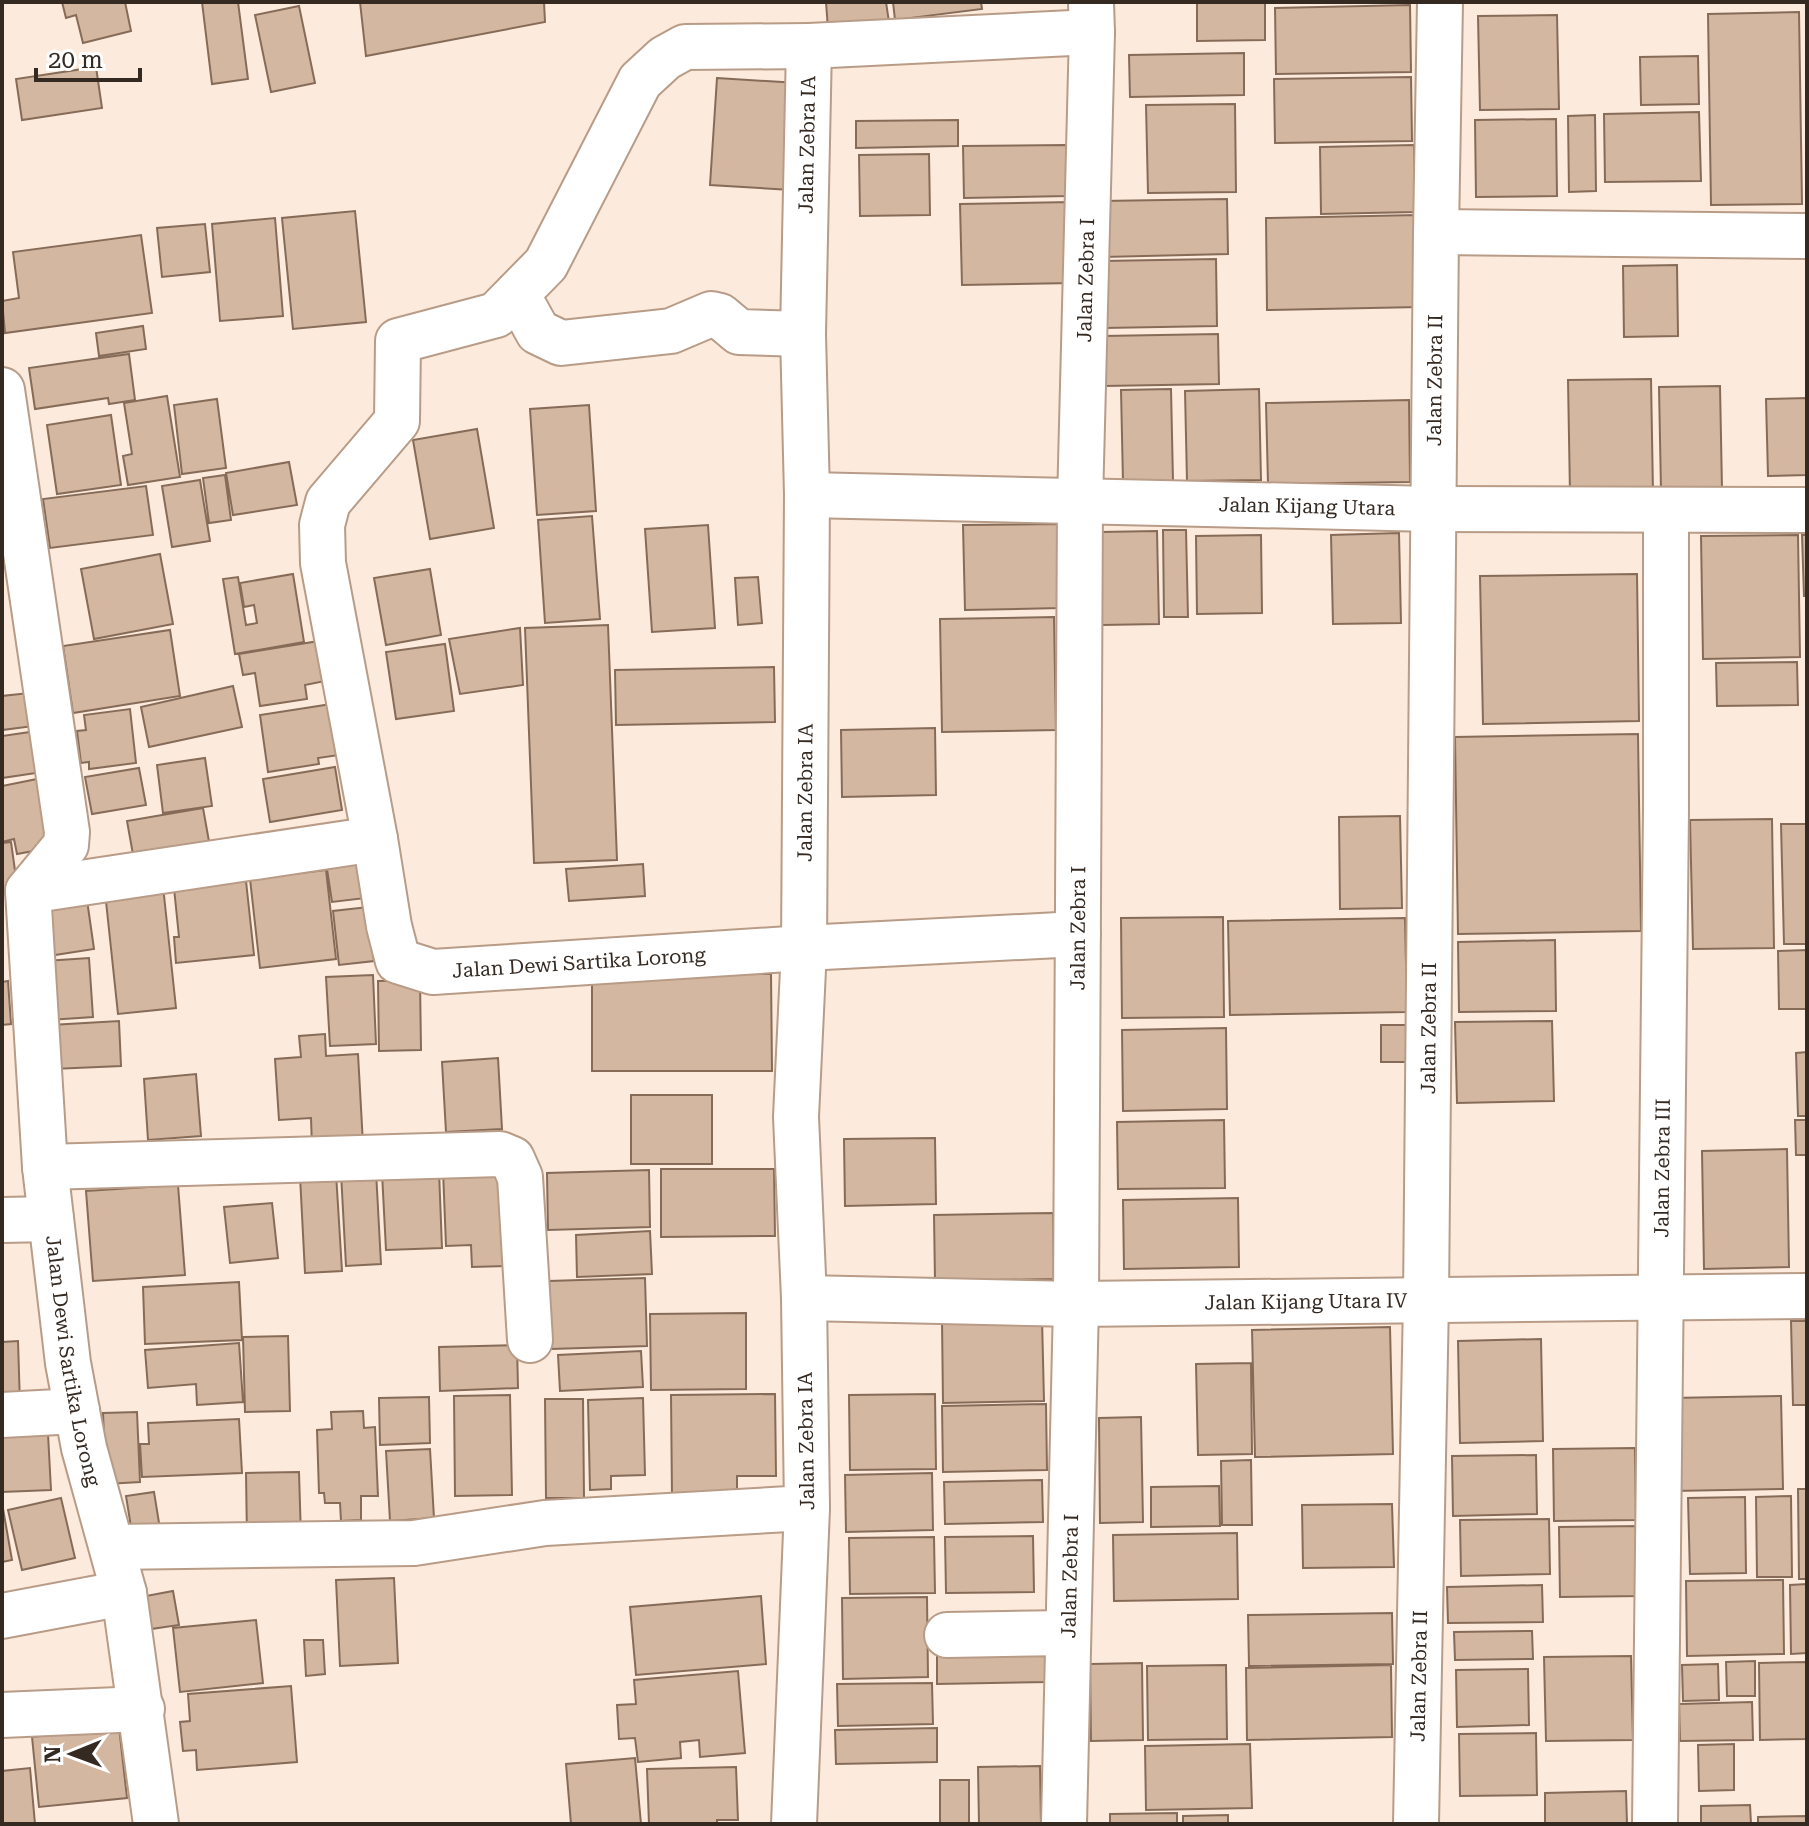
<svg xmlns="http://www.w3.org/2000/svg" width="1809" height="1826" viewBox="0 0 1809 1826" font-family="'Roboto Serif',serif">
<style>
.building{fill:#d4b7a1;stroke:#866c58;stroke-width:2}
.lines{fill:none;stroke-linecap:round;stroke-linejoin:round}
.minor-casing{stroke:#b89c87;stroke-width:48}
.minor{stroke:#fff;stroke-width:44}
.labels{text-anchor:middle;stroke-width:6;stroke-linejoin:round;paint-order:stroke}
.street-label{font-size:20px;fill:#352a22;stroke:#fff}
</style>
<rect width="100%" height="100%" fill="#fceadc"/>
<path class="building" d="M62,2H125L131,31L83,43L76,15L66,18Z
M202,2H238L248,79L212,84Z
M360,2H544L545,22L366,56Z
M826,2H886L889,22L828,29Z
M893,2H981L982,9L895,20Z
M1265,2V40L1197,41V3Z
M1410,5L1411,72L1276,74L1275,8Z
M299,6L315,83L271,92L255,15Z
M1799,12L1802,204L1711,205L1708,14Z
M1557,15L1559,109L1480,110L1478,16Z
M1244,53V95L1130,97L1129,55Z
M1698,56L1699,104L1641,105L1640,57Z
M96,67L102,108L22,120L16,79Z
M1411,77L1412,141L1275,143L1274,79Z
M717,78L798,83L791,190L710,185Z
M1235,104L1236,192L1148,193L1146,105Z
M1699,112L1701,181L1605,182L1604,114Z
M1595,115L1596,191L1569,192L1568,116Z
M1556,119L1557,196L1476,197L1475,120Z
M958,120V146L856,148V121Z
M1066,145L1067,196L964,198L963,146Z
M1414,145L1415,212L1321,214L1320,147Z
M929,154L930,215L860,216L859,155Z
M1227,199L1228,254L1103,257L1102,201Z
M1072,202L1073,283L962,285L960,204Z
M355,211L366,322L293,329L282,218Z
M1418,215L1420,307L1267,310L1266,218Z
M275,218L283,316L220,321L212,224Z
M205,224L210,272L162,277L157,228Z
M141,235L152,313L5,333L2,301L19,298L13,252Z
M1216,259L1217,326L1104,328L1103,261Z
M1677,265L1678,336L1624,337L1623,266Z
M143,326L146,349L99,356L96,333Z
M1218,334L1219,384L1104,386L1103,336Z
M129,354L135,400L109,404L108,398L35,409L29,368Z
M1651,379L1653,493L1570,494L1568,380Z
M1720,386L1722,489L1661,490L1659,387Z
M1171,389L1173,481L1123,482L1121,390Z
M1259,389L1261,480L1187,481L1185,391Z
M167,396L180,477L128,485L123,456L132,454L124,403Z
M1807,398V475L1768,476L1766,399Z
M217,399L226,468L182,474L174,405Z
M1409,400L1410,482L1268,484L1266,403Z
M589,405L596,511L537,515L530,409Z
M111,415L121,485L57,494L47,425Z
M477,429L494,528L430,539L413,440Z
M289,462L297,505L233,515L226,473Z
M225,475L231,520L209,523L203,478Z
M200,480L210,541L172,547L162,486Z
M146,486L153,535L50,548L43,499Z
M592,516L600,619L545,623L538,520Z
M1059,524L1061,608L965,610L963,525Z
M708,525L715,628L652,632L645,529Z
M1163,530H1186L1188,617H1164Z
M1157,531L1159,624L1102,625L1100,532Z
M1399,533L1401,623L1333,624L1331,535Z
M1261,535L1262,613L1197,614L1196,536Z
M1798,535L1800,657L1703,659L1701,536Z
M1802,535H1807V596H1804Z
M160,554L173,624L94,639L81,569Z
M430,569L441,635L386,645L374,578Z
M293,574L304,642L235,654L223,579L238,577L246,625L257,623L254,605L244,607L240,583Z
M1637,574L1639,721L1483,724L1480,576Z
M758,577L762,623L738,625L735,578Z
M1054,617L1056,730L942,732L940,619Z
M608,625L617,860L534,863L525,628Z
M520,628L523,685L460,694L449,639Z
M170,630L180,696L73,713L63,646Z
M319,641L325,681L305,685L307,699L260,706L255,673L243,675L239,654Z
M445,644L454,711L396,719L386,652Z
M1797,662L1798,705L1717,706L1716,663Z
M774,667L775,722L616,725L615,670Z
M233,686L242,727L149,747L141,707Z
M29,693L34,726L2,730V696Z
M338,703L346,754L318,758L319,764L268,772L260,715Z
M130,709L136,763L89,769V762L81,763L77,731L86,730L84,715Z
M935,728L936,795L842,797L841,730Z
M37,731L43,772L2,778V736Z
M1638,734L1641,931L1458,934L1455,737Z
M205,758L212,806L163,813L157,765Z
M335,767L342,810L270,822L263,779Z
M139,768L146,805L92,814L85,777Z
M42,778L55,847L17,854L14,839L2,842V786Z
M203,808L210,847L134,860L127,821Z
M1400,816L1402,908L1340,909L1339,817Z
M1772,819L1774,948L1693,949L1690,820Z
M1781,824H1807V944H1784Z
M11,842L18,892L2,894V843Z
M359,851L366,898L332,902L325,856Z
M643,864L645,896L569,901L566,869Z
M326,870L336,959L260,968L250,879Z
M246,881L254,955L176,963L174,937H179L174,888Z
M163,886L176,1008L118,1014L105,892Z
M87,900L94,949L42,957L35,908Z
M368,907L374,961L339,965L333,911Z
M1223,917L1224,1017L1122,1018L1121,918Z
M1405,918L1407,1012L1230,1015L1228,921Z
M1555,940L1556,1011L1459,1012L1458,942Z
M1807,950V1009H1779L1778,951Z
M89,958L93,1017L49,1020L45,961Z
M771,974L772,1071H592V975Z
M373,975L376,1044L330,1046L326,977Z
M420,980L421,1050L379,1051L378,981Z
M8,981L11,1024L2,1025V982Z
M119,1021L121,1066L53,1069L51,1025Z
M1552,1021L1554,1101L1457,1103L1455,1022Z
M1381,1025H1410V1062H1381Z
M1226,1028L1227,1109L1123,1111L1122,1030Z
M325,1034L326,1056L358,1054L363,1144L312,1147L311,1118L279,1120L275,1059L301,1057L299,1036Z
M1807,1052V1116H1798L1796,1053Z
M498,1058L502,1129L446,1132L442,1062Z
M196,1074L201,1136L148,1140L144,1079Z
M631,1095H712V1164H631Z
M1224,1120L1225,1188L1118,1189L1117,1122Z
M1795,1120H1807V1155H1796Z
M935,1138L936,1204L845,1206L844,1139Z
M1787,1149L1789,1267L1704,1269L1702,1151Z
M504,1168L506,1266L472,1267L471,1245L446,1246L443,1170Z
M661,1169H774L775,1236L661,1237Z
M649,1170L650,1227L548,1230L547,1173Z
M376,1171L381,1264L346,1266L341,1173Z
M439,1171L442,1248L386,1250L382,1173Z
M336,1173L342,1271L305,1273L300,1176Z
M178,1185L185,1275L93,1281L86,1191Z
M1238,1198L1239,1267L1124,1269L1123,1200Z
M272,1203L278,1258L230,1263L224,1207Z
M1053,1213L1054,1279L935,1281L934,1215Z
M650,1231L652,1274L577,1277L576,1235Z
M645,1278L647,1346L551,1349L549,1281Z
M239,1282L242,1340L145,1344L143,1287Z
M746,1313V1389L651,1390L650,1314Z
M1042,1318L1044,1401L943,1403L942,1320Z
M1791,1321H1807V1405H1793Z
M1390,1327L1393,1454L1255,1457L1252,1330Z
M288,1336L290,1411L245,1412L243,1337Z
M1541,1339L1543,1441L1460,1443L1458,1341Z
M18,1341L20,1405L2,1406V1342Z
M239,1343L243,1402L197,1405L196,1384L148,1388L145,1350Z
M517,1345L518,1388L440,1391L439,1347Z
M641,1351L643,1387L560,1391L558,1355Z
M1251,1363L1252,1454L1198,1455L1196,1364Z
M775,1394L776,1476H737V1497H672L671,1395Z
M935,1394L936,1469L850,1470L849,1395Z
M510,1395L512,1495L455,1496L454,1396Z
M1781,1396L1783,1489L1673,1491L1671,1398Z
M429,1397L430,1443L380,1445L379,1398Z
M643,1398L645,1475L611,1476V1489L590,1490L588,1400Z
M545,1399H583L584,1498H546Z
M1046,1404L1047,1470L943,1472L942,1406Z
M363,1411L364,1428L375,1427L378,1496H361V1520L341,1521L340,1503H325L324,1493H319L317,1430L332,1429L331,1412Z
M137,1412L140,1482L106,1484L103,1413Z
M1141,1417L1143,1522L1100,1523L1099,1418Z
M239,1419L242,1473L142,1477L140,1444H149L148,1423Z
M48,1434L51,1490L2,1492V1436Z
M1635,1448L1636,1520L1554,1521L1553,1449Z
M430,1449L434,1518L390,1521L386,1451Z
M1536,1455L1537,1514L1453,1516L1452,1456Z
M1251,1460L1252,1525H1222L1221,1461Z
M299,1472L301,1538L247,1539L246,1473Z
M932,1473L933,1530L846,1532L845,1475Z
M1042,1480L1043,1522L945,1524L944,1482Z
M1219,1486L1220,1526L1151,1527V1487Z
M1798,1489H1807V1579H1799Z
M154,1492L160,1529L132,1533L126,1496Z
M1791,1496L1792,1577H1757L1756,1497Z
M1745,1497L1746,1573L1690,1574L1688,1498Z
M61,1498L75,1558L22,1570L8,1510Z
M2,1503L12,1560L2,1562Z
M1392,1504L1394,1567L1303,1568L1302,1505Z
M1549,1519L1550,1574L1461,1576L1460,1520Z
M1641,1526L1642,1596L1560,1597L1559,1527Z
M1237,1533L1238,1599L1114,1601L1113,1535Z
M1033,1536L1034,1592L946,1593L945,1537Z
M934,1537L935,1593L850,1594L849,1538Z
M394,1578L398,1663L340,1666L336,1580Z
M1783,1580L1784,1654L1687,1656L1686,1581Z
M1807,1584V1653L1791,1654L1790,1585Z
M1542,1585L1543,1622L1448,1623L1447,1587Z
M173,1591L179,1625L151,1629L146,1596Z
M761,1596L766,1664L636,1675L630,1607Z
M927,1597L928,1677L843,1679L842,1598Z
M1392,1613L1393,1664L1249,1666L1248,1615Z
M256,1620L263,1683L180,1692L173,1628Z
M1532,1631L1533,1659L1455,1660L1454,1632Z
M1048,1639L1049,1682L937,1684V1641Z
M304,1640H323L325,1674L306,1676Z
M1631,1656L1633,1740L1546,1741L1544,1657Z
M1755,1661V1696H1727L1726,1662Z
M1807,1662V1739L1760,1740L1759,1663Z
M1142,1663L1143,1740L1091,1741L1090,1664Z
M1718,1664L1719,1700L1683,1701L1682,1665Z
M1226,1665L1227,1739L1148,1740L1147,1666Z
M1391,1665L1392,1737L1247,1740L1246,1668Z
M1528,1669L1529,1725L1457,1727L1456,1670Z
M738,1671L745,1753L700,1757L699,1740L680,1742L681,1758L638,1762L635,1738L619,1739L617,1705L636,1704L634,1680Z
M932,1683L933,1724L838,1726L837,1684Z
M291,1686L297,1762L197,1770L196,1750L183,1751L180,1722L190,1721L188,1694Z
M1752,1702L1753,1740L1680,1741L1679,1704Z
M119,1727L127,1798L39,1807L32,1737Z
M937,1728V1762L836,1764L835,1730Z
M1536,1733L1537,1795L1460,1796L1459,1734Z
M1250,1744L1252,1808L1146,1810L1145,1746Z
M1734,1744V1790L1699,1791L1698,1745Z
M635,1758L641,1824H571L566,1764Z
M1040,1766L1041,1824H979L978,1767Z
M736,1767L738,1820H717V1824H649L647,1769Z
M30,1768L35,1824H2V1771Z
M940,1780H969V1824H940Z
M1626,1791L1627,1824H1545V1793Z
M1750,1805L1751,1824H1701V1806Z
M1177,1813V1824H1110V1814Z
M1228,1815V1824H1183V1816Z
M1807,1816V1824H1758V1817Z"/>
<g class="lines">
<defs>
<g id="minor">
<path d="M1436,232L1807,236"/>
<path d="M517,294L538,332L561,343L671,331L711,314L720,316L739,332L803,334"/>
<path id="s1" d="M2,390L67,832L66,845L28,891L45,1167L68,1363L84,1448L124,1593L156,1824"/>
<path id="s2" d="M807,495L1433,509L1807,510"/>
<path d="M375,839L323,563L322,525L328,502L397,421L398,341L496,315L546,264L640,81L665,58L685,47L809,46"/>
<path id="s3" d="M28,891L375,839L389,926L398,961L433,972L804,948L1078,934"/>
<path d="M45,1167L500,1154L512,1159L520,1177L530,1340"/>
<path d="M2,1220L51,1219"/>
<path id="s4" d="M804,1298L1076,1304L1807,1296"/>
<path d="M2,1415L77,1411"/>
<path d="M112,1547L414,1543L545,1523L807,1508"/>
<path d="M2,1616L124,1593"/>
<path d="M947,1635L1067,1633"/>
<path d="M2,1715L142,1709"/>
<path id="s5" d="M794,1824L807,1508L804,1298L796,1117L804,948L807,495L803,334L809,46L1092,32"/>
<path id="s6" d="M1064,1824L1076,1304L1080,503L1092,32L1091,3"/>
<path id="s7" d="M1416,1824L1426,1300L1436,232L1440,2"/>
<path id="s8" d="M1655,1824L1666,810V511"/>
</g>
</defs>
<use href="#minor" class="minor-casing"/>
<use href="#minor" class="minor"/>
</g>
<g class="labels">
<g class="street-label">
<text dy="7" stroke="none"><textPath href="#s5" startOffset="1680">Jalan Zebra IA</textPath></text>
<text dy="7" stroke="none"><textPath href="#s6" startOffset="1544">Jalan Zebra I</textPath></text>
<text dy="7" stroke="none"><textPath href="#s7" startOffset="1444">Jalan Zebra II</textPath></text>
<text dy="7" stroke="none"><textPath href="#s2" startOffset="500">Jalan Kijang Utara</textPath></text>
<text dy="7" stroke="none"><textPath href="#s5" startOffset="1032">Jalan Zebra IA</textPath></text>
<text dy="7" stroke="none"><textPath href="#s6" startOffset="896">Jalan Zebra I</textPath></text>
<text dy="7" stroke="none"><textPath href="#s3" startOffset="658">Jalan Dewi Sartika Lorong</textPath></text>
<text dy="7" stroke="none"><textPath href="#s7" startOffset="796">Jalan Zebra II</textPath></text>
<text dy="7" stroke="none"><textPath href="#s8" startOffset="656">Jalan Zebra III</textPath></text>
<text dy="7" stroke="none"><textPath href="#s4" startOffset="502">Jalan Kijang Utara IV</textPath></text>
<text dy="7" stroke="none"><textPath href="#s1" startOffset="992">Jalan Dewi Sartika Lorong</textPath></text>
<text transform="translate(806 1441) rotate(-91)" y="7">Jalan Zebra IA</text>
<text dy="7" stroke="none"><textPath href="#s6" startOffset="248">Jalan Zebra I</textPath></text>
<text dy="7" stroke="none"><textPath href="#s7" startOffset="148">Jalan Zebra II</textPath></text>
</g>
</g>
<rect width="1809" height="1826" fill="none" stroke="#352a22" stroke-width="8"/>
<g transform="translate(72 1754) rotate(269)" stroke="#ffffff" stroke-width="6" paint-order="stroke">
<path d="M0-6L14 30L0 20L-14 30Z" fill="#352a22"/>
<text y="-12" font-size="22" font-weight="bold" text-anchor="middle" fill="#352a22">N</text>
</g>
<path d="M36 68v12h104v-12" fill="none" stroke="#352a22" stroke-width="4"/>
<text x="48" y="68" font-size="24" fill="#352a22" stroke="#ffffff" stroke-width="6" paint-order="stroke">20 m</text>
</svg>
